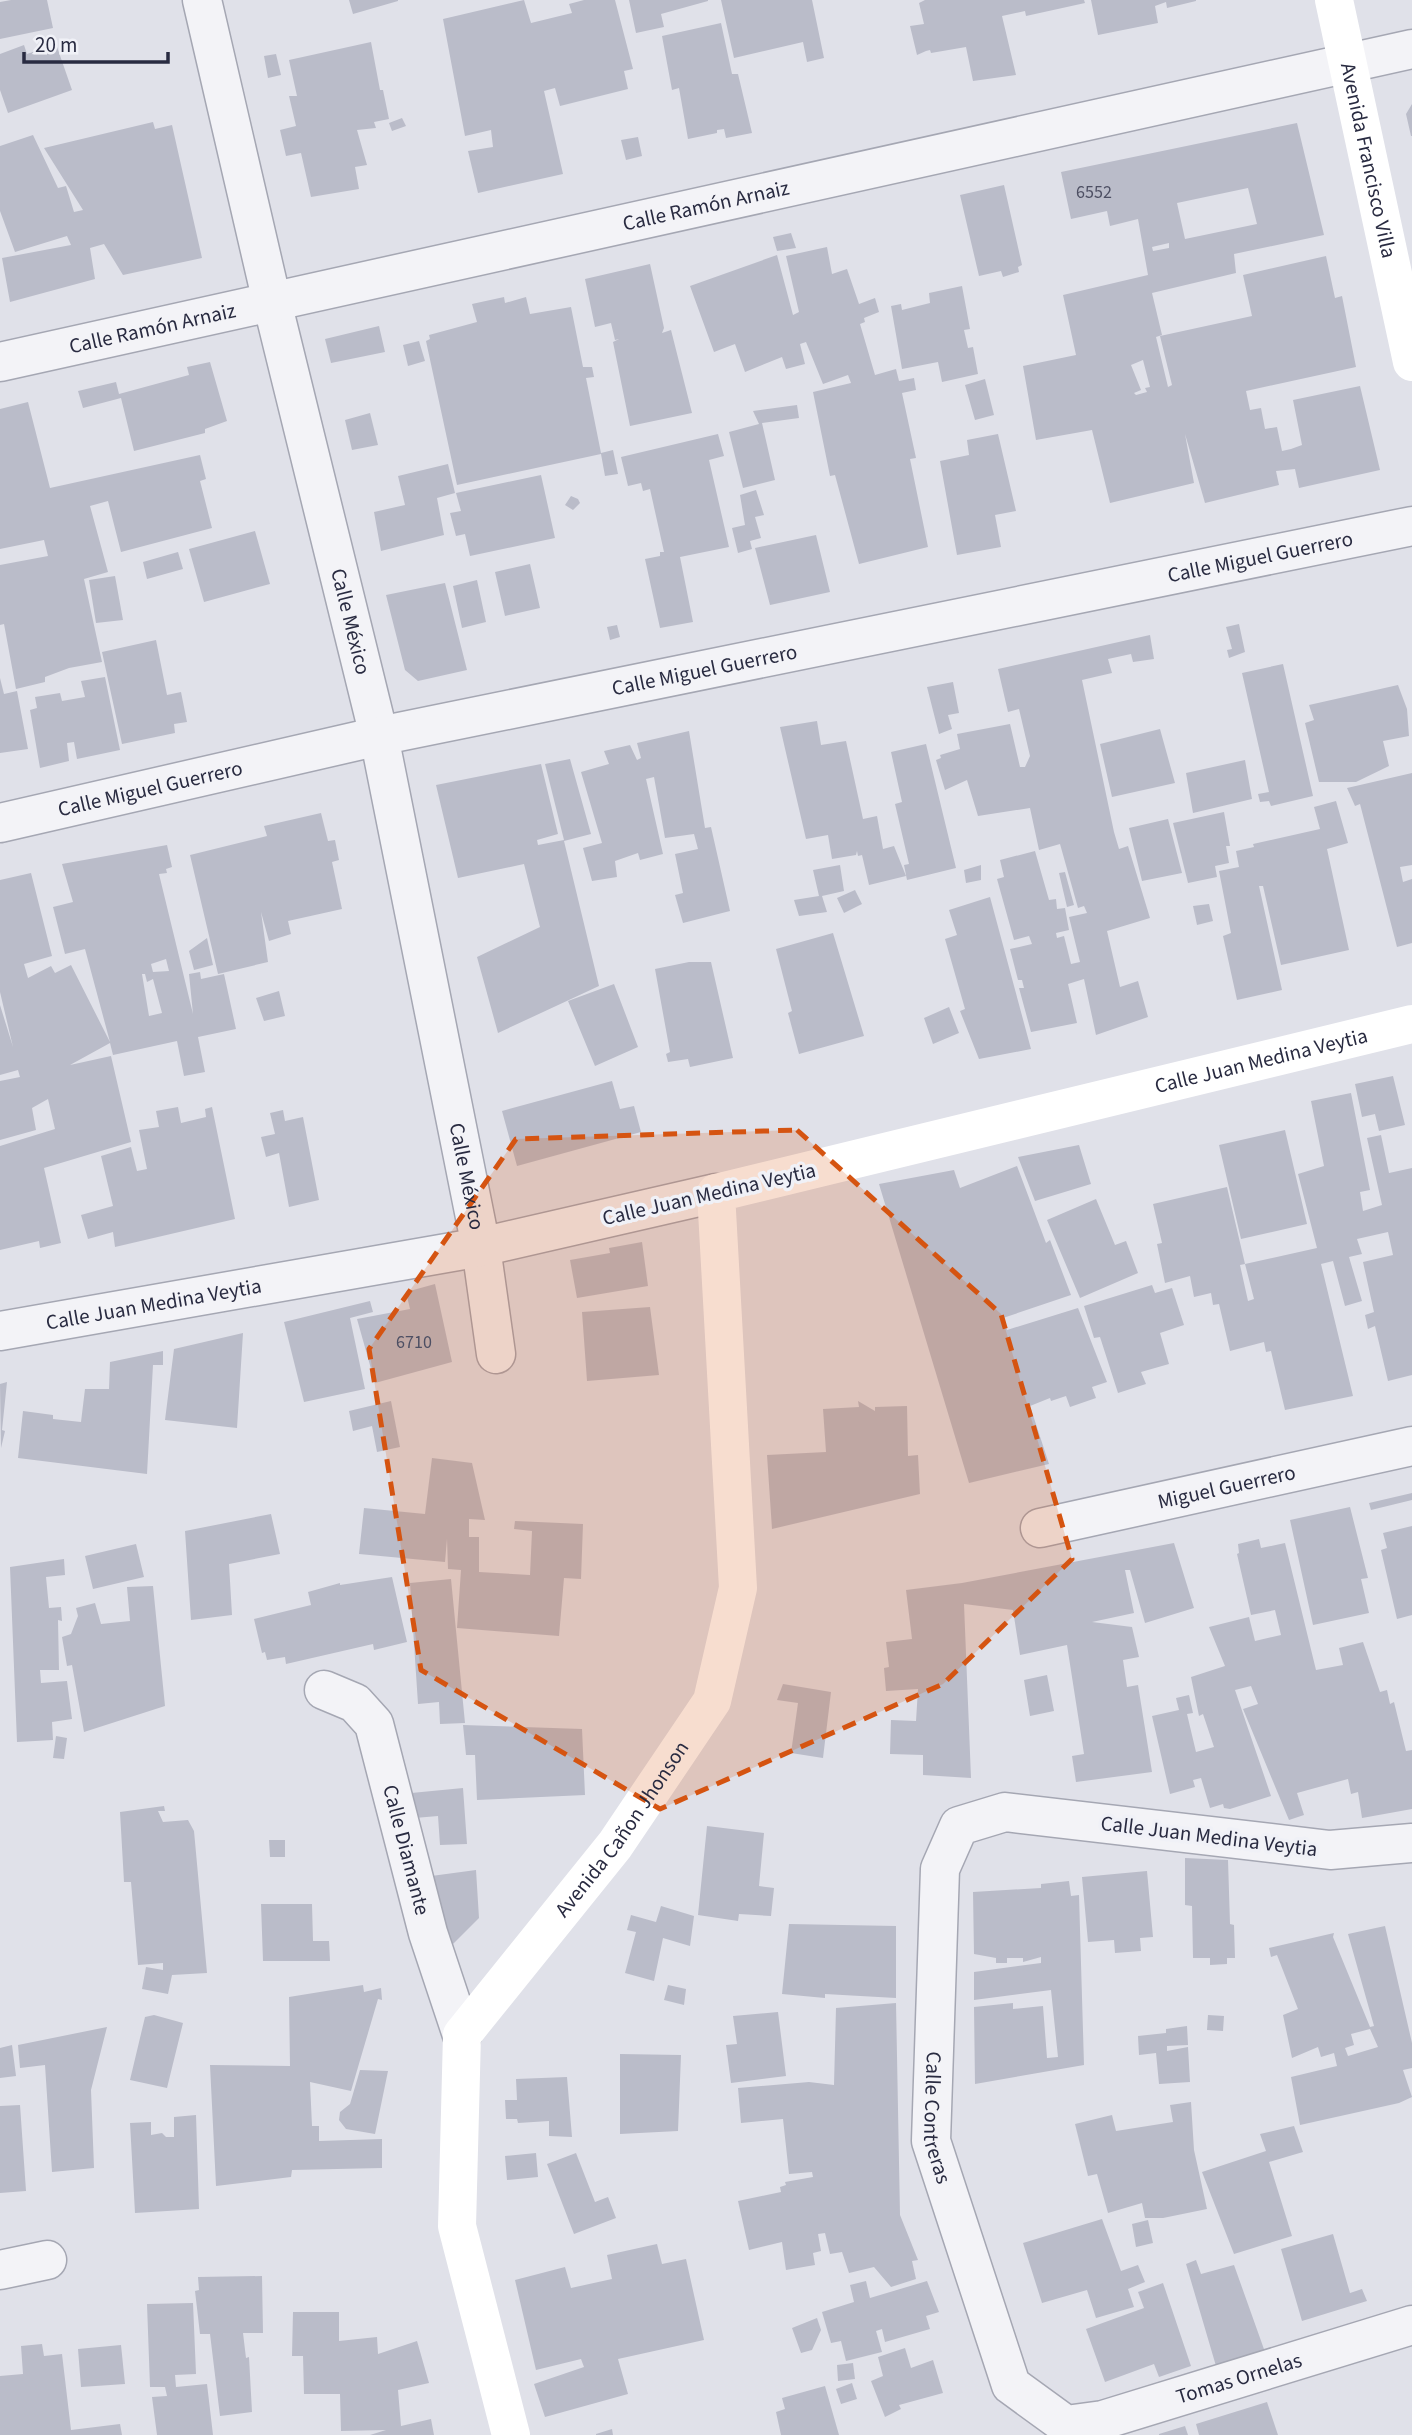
<svg xmlns="http://www.w3.org/2000/svg" width="1412" height="2435" viewBox="0 0 1412 2435" font-family="'Source Sans 3',sans-serif">
<style>
.building{fill:#babcc9;fill-rule:evenodd}
.lines{fill:none;stroke-linecap:round;stroke-linejoin:round}
.street-casing{stroke:#a5a7b3;stroke-width:41}
.street{stroke:#f3f3f7;stroke-width:38}
.secondary{stroke:#fff;stroke-width:38}
.marked{fill:#d55411;fill-opacity:0.2;stroke:#d55411;stroke-width:5;stroke-dasharray:14 9;stroke-linejoin:round}
.labels{text-anchor:middle;stroke-width:7;stroke-linejoin:round;paint-order:stroke}
.number-label{font-size:18px;fill:#4d4f63}
.street-label{font-size:21px;fill:#292b41;stroke:#f0f1f7}
</style>
<rect width="100%" height="100%" fill="#e0e1e9"/>
<path class="building" d="M11,0H47L53,28L0,39V2Z
M349,0H398V1L353,14Z
M524,0L531,23L572,13L569,4L584,0H615L633,69L624,71L628,89L560,106L555,88L544,91L563,174L478,193L468,151L493,147L491,130L465,136L443,19Z
M629,0H708V1L661,14L664,27L636,33Z
M721,0H812L824,58L807,62L803,42L734,58Z
M925,0H1084L1085,3L1026,16L1025,11L1002,16L1016,75L973,81L966,47L931,53L930,50L926,51L917,55L910,26L924,24L919,3Z
M1091,0H1196V1L1167,8L1166,2L1155,6L1158,23L1098,35Z
M721,23L732,74H738L752,133L726,138L724,129L717,130V133L688,139L679,88L672,90L662,36Z
M371,42L380,90H383L389,119L374,122L376,128L357,130L367,165L355,167L359,189L311,197L301,153L286,156L280,130L296,126L289,96H297L289,60Z
M56,44L72,90L8,113L0,90V54L24,45L27,54Z
M276,54L281,75L268,78L264,56Z
M1412,104V136H1411L1406,114Z
M402,118L406,126L392,131L389,123Z
M153,122L155,129L172,125L202,258L123,275L104,244L90,248L95,279L10,302L2,258L71,245L67,236L15,252L0,211V146L33,135L58,188L66,186L74,212L83,210L44,148Z
M1297,123L1324,235L1234,254L1236,273L1152,293L1162,335L1156,337L1168,387L1172,385L1160,336L1252,316L1243,275L1326,256L1335,298L1342,296L1356,367L1246,391L1250,410L1261,408L1265,429L1277,427L1282,451L1291,449L1302,445L1293,400L1360,386L1380,470L1299,488L1295,469L1276,471L1279,485L1205,503L1185,434L1194,483L1110,503L1092,430L1036,440L1023,366L1076,355L1063,295L1148,275L1138,219L1110,226L1107,211L1071,219L1061,172ZM1248,188L1257,224L1185,239L1177,203ZM1169,243V248L1153,251L1152,247ZM1143,360L1150,387L1145,388L1147,392L1136,395L1134,393L1141,390L1131,365Z
M638,137L642,156L626,160L621,140Z
M1004,185L1022,265L1018,267L1019,272L1003,277L1001,271L979,276L960,195Z
M791,233L796,248L777,251L773,237Z
M827,247L832,274L847,269L859,304L875,298L879,312L864,318L865,322L860,324L875,375L896,369L899,381L914,378L916,390L902,393L916,458L910,459L928,547L859,564L835,475L830,476L813,392L851,383L848,375L823,384L806,342L800,344L805,364L786,369L782,357L745,372L735,344L714,352L690,286L777,255L793,315L799,312L786,256Z
M650,264L664,328L662,333L671,330L692,413L630,426L613,342L619,339L615,340L611,323L595,327L585,279Z
M962,286L970,329L964,330L968,348L973,347L978,374L942,382L938,362L902,369L891,306L901,304L902,310L930,303L929,293Z
M504,297L505,303L526,297L530,314L571,307L583,367H592L594,377L586,378L601,453L613,450L618,474L605,476L601,454L457,485L426,341L430,339L429,335L477,322L472,304Z
M379,326L385,352L331,363L325,339Z
M419,341L425,361L408,366L403,345Z
M210,362L227,421L205,429V433L134,451L121,398L83,408L78,391L116,382L119,394L189,375L187,367Z
M985,379L994,415L975,420L965,385Z
M28,402L50,488L200,455L206,479L200,481L212,528L121,552L108,501L90,506L108,572L84,579L102,662L69,668L45,677V682L16,689L4,624L0,625V565L48,556L44,540L0,549V409Z
M797,405L799,418L762,423L775,480L743,488L729,432L759,424L753,411Z
M370,413L378,445L352,450L345,420Z
M718,434L724,456L709,460L729,547L680,557L693,622L660,628L645,559L660,556V552H664L650,489L643,491L641,483L628,486L621,457Z
M998,434L1016,511L995,515L1001,547L957,555L940,461L969,455L967,440Z
M448,464L455,493L437,498L444,535L381,551L374,512L405,505L398,476Z
M541,475L555,538L470,556L465,534L456,536L450,513L461,511L456,493Z
M756,490L764,515L755,517L761,538L750,541L752,549L738,553L732,528L745,525L740,495Z
M571,496L578,499L580,503L573,510L565,505Z
M255,531L270,584L204,602L189,549Z
M816,535L830,592L770,605L755,548Z
M178,552L183,569L147,579L143,562Z
M530,564L540,608L505,616L495,572Z
M115,576L123,620L96,623L89,580Z
M477,580L486,622L462,628L453,586Z
M445,583L467,670L418,681L405,670L386,595Z
M1239,624L1245,652L1229,658L1227,650L1232,649L1226,627Z
M617,625L620,637L610,640L607,627Z
M1150,635L1154,659L1133,662L1131,654L1108,659L1112,673L1082,680L1114,832L1119,849L1128,846L1150,918L1107,931L1120,987L1138,981L1148,1017L1096,1035L1084,979L1068,984L1077,1023L1031,1032L1019,988H1024L1022,980H1018L1010,949L1032,944L1029,936L1014,940L997,879L1004,877L1000,860L1035,851L1049,900L1056,899L1057,909L1065,908L1069,930L1056,933L1057,938L1064,936L1071,964L1080,962L1069,917L1087,913L1084,906L1078,908L1060,844L1039,850L1030,808L978,816L967,780L945,790L936,760L941,758L940,755L960,749L957,734L1010,724L1020,767H1025L1030,756L1019,709L1008,712L998,669Z
M156,640L167,695L181,692L187,722L174,724L175,733L122,744L102,652Z
M1283,664L1313,796L1271,806L1269,801L1260,802L1258,794L1269,792L1242,673Z
M105,677L120,750L77,759L74,742L67,743L69,761L40,768L30,710L37,708L35,697L60,693L62,701L85,697L81,681Z
M0,678L4,694L17,691L28,749L0,753Z
M953,682L959,713L948,715L952,729L939,734L927,687Z
M1398,685L1407,709L1409,736L1383,741L1389,766L1356,782H1319L1305,723L1314,720L1309,705Z
M817,721L821,745L846,741L863,819L877,816L883,849L894,846L906,876L869,885L862,855L858,856L857,851L856,855L832,859L828,835L806,839L780,727Z
M1160,729L1175,783L1112,797L1100,744Z
M689,731L705,828L711,827L730,911L683,923L675,895L683,893L675,854L698,849L694,834L665,838L654,777L646,779L663,854L640,860L638,853L615,861L617,877L592,881L583,848L602,843L581,772L609,764L604,751L630,745L637,760L641,758L637,743Z
M926,744L956,868L907,880L904,865L909,864L895,804L902,802L891,752Z
M570,759L591,834L564,841L599,986L498,1033L477,957L540,927L524,864L458,878L436,785L541,764L558,834L537,840L538,845L564,840L545,764Z
M1245,760L1252,799L1193,813L1186,773Z
M1412,773V865L1400,867L1403,882L1412,879V943L1397,947L1360,804L1355,806L1347,788Z
M1336,801L1348,843L1327,849L1349,950L1281,965L1263,886H1259L1282,990L1237,1000L1223,936L1231,933L1219,871L1239,867L1236,851L1254,847L1253,844L1320,829L1314,807Z
M1224,812L1230,846H1226L1229,863L1215,866L1217,877L1188,883L1173,823Z
M321,813L328,841L335,840L339,860L332,862L342,909L288,921L291,934L269,941L261,912L268,962L218,974L190,855L267,836L264,826Z
M1168,819L1182,873L1142,881L1129,828Z
M167,845L172,867L166,869L167,873L159,874L193,1014L189,974L200,972L201,979L224,974L236,1029L198,1037L205,1072L184,1076L177,1041L113,1055L110,1043L70,1065L111,1056L131,1142L44,1168L61,1243L40,1248L39,1241L0,1250V1146L55,1129L48,1099L32,1108L36,1130L0,1140V1081L20,1077L18,1070L0,1075V1005L13,1047L0,992V880L31,873L52,956L24,964L28,978L51,966L55,973L71,965L110,1042L85,949L65,954L53,907L73,902L62,864ZM166,959L169,971L153,972L151,964ZM142,974H145L147,982L153,979L162,1013L149,1016Z
M840,865L844,891L822,896L827,912L799,916L794,900L819,896L813,870Z
M981,865V880L966,883L964,870Z
M1065,872L1074,905L1067,907L1059,873Z
M855,890L862,904L844,913L837,898Z
M990,897L1031,1049L979,1059L960,1011L965,1009L945,939L957,935L949,910Z
M1209,904L1213,921L1197,925L1193,906Z
M833,933L864,1036L799,1054L788,1013L792,1011L776,949Z
M207,938L213,965L194,970L189,951Z
M689,962H711L733,1058L690,1067L688,1059L668,1062L666,1054L670,1052L655,969Z
M614,984L638,1047L595,1066L568,1001Z
M279,991L285,1016L264,1021L256,998Z
M949,1007L959,1033L933,1044L924,1018Z
M1393,1076L1405,1125L1379,1131L1375,1114L1362,1117L1355,1084Z
M612,1081L620,1109L634,1106L641,1132L517,1166L502,1111Z
M1351,1093L1370,1190L1360,1192L1363,1211L1382,1205L1367,1138L1381,1135L1389,1173L1412,1168V1375L1388,1381L1375,1326L1368,1329L1365,1315L1374,1312L1363,1262L1393,1255L1388,1232L1357,1239L1362,1254L1349,1257L1362,1301L1345,1306L1333,1261L1321,1264L1353,1396L1285,1410L1271,1351L1266,1352L1264,1342L1230,1351L1219,1304L1213,1305L1211,1293L1194,1297L1190,1276L1165,1283L1157,1244L1162,1243L1153,1204L1227,1187L1245,1264L1240,1265L1248,1301L1254,1299L1245,1264L1317,1248L1298,1174L1324,1166L1311,1101Z
M178,1107L181,1123L206,1117L205,1109L212,1107L235,1219L115,1247L113,1232L88,1239L81,1215L113,1206L101,1156L131,1147L137,1171L147,1169L139,1130L159,1127L156,1111Z
M283,1110L285,1121L303,1117L319,1200L289,1207L279,1153L266,1157L261,1137L275,1134L270,1113Z
M1285,1130L1307,1224L1241,1239L1219,1145Z
M1079,1145L1091,1184L1035,1201L1018,1157Z
M1017,1166L1046,1243L1050,1240L1071,1295L1003,1318L1007,1330L1078,1308L1107,1382L1092,1387L1096,1398L1070,1407L1066,1396L1051,1401L1050,1398L1030,1406L1049,1464L969,1483L879,1184L954,1170L960,1188Z
M1096,1199L1115,1245L1126,1241L1138,1273L1080,1298L1047,1220Z
M642,1242L648,1286L577,1298L570,1260L610,1253L609,1248Z
M435,1284L452,1362L375,1383L357,1319L410,1309L406,1292Z
M1152,1285L1155,1293L1172,1288L1184,1325L1160,1333L1169,1364L1141,1372L1146,1384L1118,1393L1100,1337L1094,1338L1084,1306Z
M370,1301L373,1312L350,1318L365,1389L304,1402L284,1322Z
M650,1307L659,1375L587,1381L582,1312Z
M243,1333L237,1428L165,1420L174,1349Z
M163,1351V1365H153L147,1474L18,1458L23,1411L53,1415V1419L81,1422L85,1389H109L110,1362Z
M7,1382L2,1430L5,1431L1,1448L0,1384Z
M391,1401L400,1447L377,1452L372,1426L353,1431L349,1411Z
M858,1401L875,1411V1407L907,1406L908,1456L918,1455L920,1494L772,1529L767,1455L826,1452L823,1409L859,1407Z
M432,1458L472,1463L485,1520L469,1519V1537H479V1572L530,1575L532,1531L514,1529L515,1521L583,1524L581,1579L564,1578L559,1636L457,1628L461,1570L448,1569L447,1539L445,1562L359,1554L364,1508L425,1514Z
M1412,1493V1500L1371,1510L1369,1503Z
M1350,1507L1368,1578L1361,1579L1369,1613L1313,1625L1290,1520Z
M271,1514L280,1554L229,1564L232,1615L191,1620L185,1531Z
M1412,1526V1615L1397,1619L1381,1550L1387,1548L1383,1533Z
M1259,1539L1261,1548L1285,1543L1316,1670L1343,1665L1339,1648L1363,1642L1380,1692L1387,1690L1390,1704L1394,1702L1406,1751L1412,1750V1809L1362,1818L1358,1792L1351,1794L1348,1779L1297,1793L1304,1815L1289,1820L1243,1709L1258,1704L1251,1686L1235,1690L1271,1796L1230,1809L1224,1808L1223,1804L1210,1808L1201,1778L1193,1780L1195,1787L1170,1794L1152,1716L1179,1710L1176,1698L1189,1695L1193,1713L1187,1714L1196,1752L1214,1747L1203,1714L1199,1716L1191,1677L1225,1666L1209,1627L1249,1617L1255,1641L1281,1635L1275,1610L1251,1615L1237,1554L1239,1553L1238,1544Z
M1174,1543L1194,1608L1145,1623L1130,1570H1125L1134,1613L1092,1622L1132,1627L1139,1657L1123,1660L1127,1687L1138,1685L1152,1772L1076,1782L1072,1756L1084,1754L1067,1645L1020,1655L1013,1610L964,1604L971,1778L923,1775V1755L890,1754L891,1720L916,1721L918,1689L886,1691L884,1668L889,1667L886,1642L912,1639L906,1590L962,1583Z
M136,1544L144,1577L93,1589L85,1556Z
M64,1559L65,1575L46,1577L49,1608L61,1607L62,1621L58,1620L59,1670H40L41,1683L67,1681L72,1719L52,1722L53,1740L17,1742L10,1567Z
M392,1577L407,1642L374,1650L373,1644L286,1664L285,1657L267,1660L265,1652L262,1653L254,1619L311,1605L308,1592L340,1583V1585Z
M451,1579L465,1723L440,1724L439,1702L418,1704L410,1583Z
M153,1586L165,1706L84,1732L72,1665L67,1666L62,1637L71,1634L78,1616L76,1608L95,1603L101,1624L130,1621L127,1587Z
M1047,1675L1054,1711L1030,1716L1024,1680Z
M783,1684L831,1692L823,1758L791,1753L798,1703L777,1700Z
M463,1725L582,1729L585,1795L477,1800L475,1755H466Z
M56,1736L67,1738L64,1759L53,1758Z
M463,1788L467,1844L440,1845L438,1816L403,1819L401,1794Z
M164,1806L165,1811H158L163,1822L188,1820L194,1831L207,1973L172,1975L168,1994L142,1989L146,1967L163,1970V1963L138,1965L131,1882H124L120,1812Z
M707,1826L764,1833L759,1886L774,1888L771,1916L739,1914L738,1921L698,1915Z
M269,1840H285V1857H270Z
M1185,1858L1228,1860L1230,1924L1234,1925L1235,1958H1227V1964L1210,1965V1958H1193L1192,1906L1185,1905Z
M476,1870L479,1918L429,1968L409,1879Z
M1147,1871L1153,1937L1140,1938L1141,1951L1115,1953L1114,1940L1088,1942L1082,1877Z
M1069,1881L1071,1896L1079,1895L1084,2065L975,2084L974,2007L1013,2003V2009L1043,2006L1047,2058L1058,2057L1051,1990L974,2000V1972L1041,1963V1957L1023,1962V1958H1007V1963H996V1958L974,1954L973,1892L1041,1888V1884Z
M261,1904H312L313,1941H329L330,1961H263Z
M661,1906L694,1916L690,1946L663,1938L654,1981L625,1973L636,1932L627,1930L631,1915L656,1922Z
M789,1924L896,1926V1998L825,1994V1998L782,1994Z
M1385,1926L1412,2043V2068L1403,2070L1412,2097L1399,2103L1300,2125L1291,2077L1337,2066L1334,2053L1321,2057L1318,2047L1292,2058L1283,2015L1298,2009L1277,1955L1271,1957L1269,1948L1334,1933L1333,1937L1370,2027L1374,2026L1348,1934ZM1370,2029L1378,2047L1348,2056L1345,2048L1354,2045L1351,2034Z
M363,1985L364,1992L381,1988L382,2000L378,1999L351,2091L310,2082L312,2126H319V2141L382,2139V2168L292,2170L291,2177L216,2186L210,2065L290,2066L289,1997Z
M668,1985L686,1989L684,2005L664,2000Z
M896,2003L900,2215L918,2260L912,2261L916,2279L891,2287L874,2267L849,2273L842,2252L830,2254L825,2233L818,2234L821,2251L813,2253L815,2265L786,2270L782,2242L749,2250L738,2201L781,2192L780,2187L786,2185L785,2182L813,2177L812,2172L789,2174L783,2119L741,2123L738,2088L809,2082L834,2085L836,2008Z
M778,2012L786,2076L731,2083L726,2045L737,2044L733,2016Z
M154,2015L183,2023L167,2088L130,2080L145,2017Z
M1208,2015L1224,2016L1223,2031L1207,2030Z
M1187,2026L1188,2045L1167,2046V2051L1188,2047L1190,2082L1159,2084L1156,2053L1139,2055L1138,2036L1166,2033V2029Z
M107,2027L91,2090L94,2168L52,2172L45,2065L20,2068L18,2045Z
M12,2045L16,2076L0,2078V2048Z
M620,2054L681,2055L678,2131L620,2134Z
M360,2070L388,2071L375,2134L346,2129L339,2120L340,2112L350,2104Z
M567,2077L572,2137L549,2136V2121L518,2123L517,2119H506L505,2100H517L516,2079Z
M1191,2102L1194,2150L1207,2209L1163,2218H1145L1142,2203L1108,2213L1097,2174L1088,2176L1075,2124L1112,2115L1116,2131L1173,2122L1170,2105Z
M20,2105L26,2191L0,2193V2106Z
M196,2115L199,2209L135,2213L130,2123L151,2122V2135L162,2133L166,2137H174V2117Z
M1294,2126L1303,2152L1269,2162L1292,2236L1234,2254L1202,2172L1266,2151L1260,2134Z
M536,2153L538,2177L507,2180L505,2156Z
M576,2153L595,2202L608,2197L616,2218L574,2234L547,2164Z
M1102,2219L1121,2271L1138,2265L1145,2282L1128,2289L1134,2307L1096,2318L1087,2290L1042,2303L1023,2243Z
M1148,2220L1153,2243L1136,2247L1132,2224Z
M1333,2234L1350,2293L1362,2289L1367,2301L1302,2321L1281,2249Z
M657,2244L662,2264L686,2259L704,2340L618,2359L628,2394L545,2417L534,2384L584,2367L581,2359L536,2370L515,2280L565,2267L571,2288L612,2279L607,2255Z
M1196,2260L1201,2274L1234,2265L1265,2352L1216,2366L1186,2264Z
M262,2276L263,2333H243L246,2358L249,2357L252,2412L220,2416L210,2334H200L195,2291L199,2290L198,2277Z
M866,2281L870,2298L927,2281L939,2312L926,2316L930,2329L885,2342L882,2329L876,2331L882,2352L846,2361L841,2341L831,2343L822,2312L854,2302L850,2285Z
M1163,2283L1191,2366L1159,2377L1154,2364L1105,2382L1086,2329L1144,2308L1138,2292Z
M193,2303L196,2374L175,2375L176,2387L207,2384L213,2435H157L152,2397L167,2396L165,2387H150L147,2304Z
M293,2312H339V2341L377,2337L378,2354L417,2341L429,2383L398,2390L401,2426L431,2419L434,2435H370L386,2430L341,2431L340,2394H304L303,2356H292Z
M817,2318L821,2330L812,2350L801,2353L792,2328Z
M42,2344L44,2356L62,2354L71,2430L120,2424L122,2435H0V2376L23,2374L21,2346Z
M121,2345L125,2384L81,2387L78,2349Z
M905,2348L911,2368L933,2360L943,2393L899,2405L901,2409L885,2417L871,2381L883,2376L878,2357Z
M853,2363L855,2379L838,2381L837,2365Z
M852,2383L857,2399L841,2404L836,2389Z
M825,2386L839,2435H781L776,2412L785,2409L782,2398Z
M1267,2402L1278,2435H1199L1196,2424Z
M1185,2426L1188,2435H1159V2434Z
M612,2429L613,2435H596V2434Z"/>
<g class="lines">
<defs>
<g id="street">
<path id="s1" d="M202,0L272,302L379,736L481,1247L496,1354"/>
<path id="s2" d="M0,362L1412,49"/>
<path id="s3" d="M0,823L379,736L1412,526"/>
<path id="s4" d="M0,1331L481,1247L716,1193"/>
<path id="s5" d="M1040,1528L1412,1446"/>
<path id="s6" d="M324,1690L355,1703L374,1724L428,1933L462,2035"/>
<path id="s7" d="M1412,1843L1330,1850L1005,1812L959,1826L940,1869L931,2141L1011,2385L1066,2425L1103,2420L1412,2325"/>
<path d="M0,2270L47,2260"/>
</g>
</defs>
<use href="#street" class="street-casing"/>
<use href="#street" class="street"/>
<g class="secondary">
<path id="s8" d="M1334,0L1412,362"/>
<path id="s9" d="M511,2435L457,2226L462,2035L615,1845L712,1701L738,1588L716,1193L1412,1024"/>
</g>
</g>
<path class="marked" d="M797,1130L1001,1314L1072,1559L943,1684L660,1809L421,1670L369,1349L516,1139Z"/>
<g class="labels">
<g class="number-label">
<text x="1094" y="198">6552</text>
<text x="414" y="1348">6710</text>
</g>
<g class="street-label">
<text dy="7" stroke="none"><textPath href="#s8" startOffset="164">Avenida Francisco Villa</textPath></text>
<text dy="7" stroke="none"><textPath href="#s2" startOffset="723">Calle Ramón Arnaiz</textPath></text>
<text dy="7" stroke="none"><textPath href="#s2" startOffset="156">Calle Ramón Arnaiz</textPath></text>
<text dy="7" stroke="none"><textPath href="#s3" startOffset="1288">Calle Miguel Guerrero</textPath></text>
<text dy="7" stroke="none"><textPath href="#s1" startOffset="639">Calle México</textPath></text>
<text dy="7" stroke="none"><textPath href="#s3" startOffset="721">Calle Miguel Guerrero</textPath></text>
<text dy="7" stroke="none"><textPath href="#s3" startOffset="154">Calle Miguel Guerrero</textPath></text>
<text dy="7" stroke="none"><textPath href="#s9" startOffset="1897">Calle Juan Medina Veytia</textPath></text>
<text dy="7" stroke="none"><textPath href="#s1" startOffset="1206">Calle México</textPath></text>
<text transform="translate(709 1194) rotate(-13)" y="7">Calle Juan Medina Veytia</text>
<text dy="7" stroke="none"><textPath href="#s4" startOffset="156">Calle Juan Medina Veytia</textPath></text>
<text dy="7" stroke="none"><textPath href="#s5" startOffset="191">Miguel Guerrero</textPath></text>
<text dy="7" stroke="none"><textPath href="#s9" startOffset="668">Avenida Cañon Jhonson</textPath></text>
<text transform="translate(1209 1836) rotate(7)" y="7">Calle Juan Medina Veytia</text>
<text dy="7" stroke="none"><textPath href="#s6" startOffset="192">Calle Diamante</textPath></text>
<text dy="7" stroke="none"><textPath href="#s7" startOffset="754">Calle Contreras</textPath></text>
<text dy="7" stroke="none"><textPath href="#s7" startOffset="1281">Tomas Ornelas</textPath></text>
</g>
</g>
<path d="M24 52v10h144v-10" fill="none" stroke="#292b41" stroke-width="3.5"/>
<text x="35" y="52" font-size="21" fill="#292b41" stroke="#f0f1f7" stroke-width="5" paint-order="stroke">20 m</text>
</svg>
